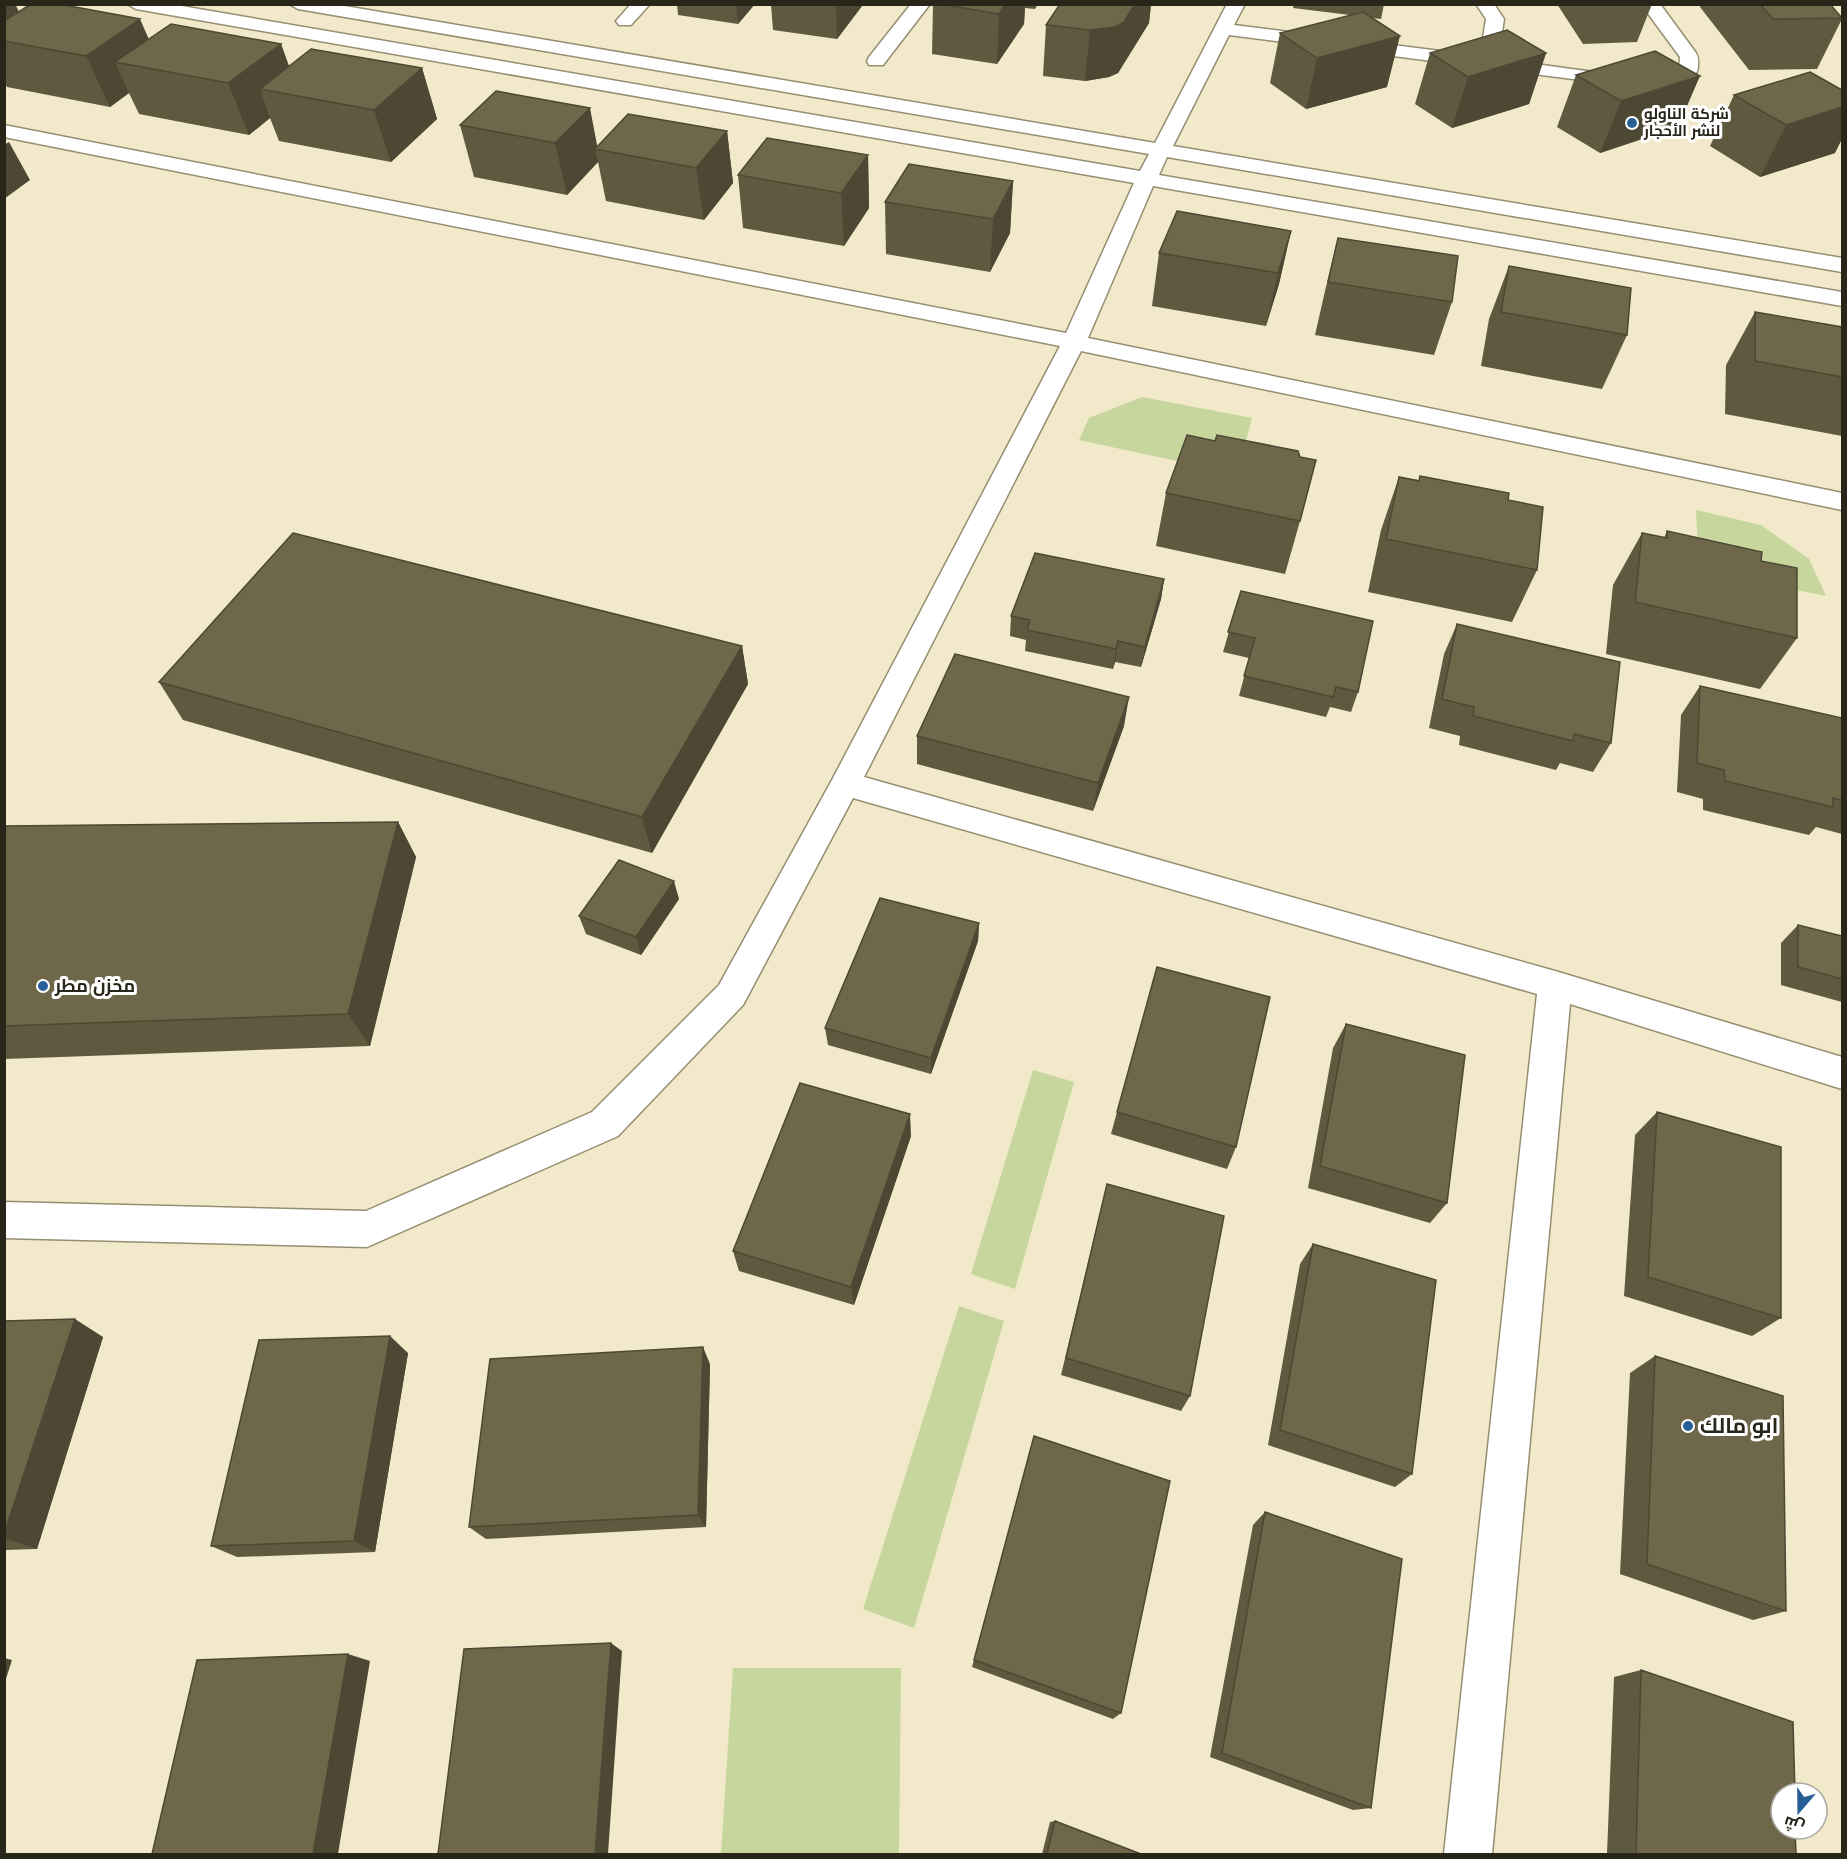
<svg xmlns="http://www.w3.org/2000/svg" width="1847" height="1859" viewBox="0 0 1847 1859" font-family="Montserrat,Cairo,sans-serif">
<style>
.green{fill:#c6d69d}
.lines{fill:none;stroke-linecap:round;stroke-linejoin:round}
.minor-casing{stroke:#968e71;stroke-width:3}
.minor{fill:#fff;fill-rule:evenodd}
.wall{fill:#5f5940}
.shaded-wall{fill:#4d4834}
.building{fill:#6e674a;stroke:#4d4834;stroke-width:1.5}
.poi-dot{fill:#285f97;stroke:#fff;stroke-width:2}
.labels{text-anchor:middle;stroke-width:6;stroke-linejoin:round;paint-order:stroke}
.far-poi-label{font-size:15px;font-weight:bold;fill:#282519;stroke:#fff;text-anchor:start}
.poi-label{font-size:18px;font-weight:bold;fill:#282519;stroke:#fff;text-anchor:start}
.near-poi-label{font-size:21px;font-weight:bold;fill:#282519;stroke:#fff;text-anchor:start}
</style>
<rect width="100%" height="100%" fill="#f1e9c9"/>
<path class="green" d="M1142,397L1252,418L1237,474L1079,440L1089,418Z
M1696,510L1761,525L1809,559L1826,596L1699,570Z
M1033,1070L1074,1082L1015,1289L971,1274Z
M959,1306L1004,1321L914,1628L863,1609Z
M733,1668H901L899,1854H721Z"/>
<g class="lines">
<defs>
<path id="minor" d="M127,4H170L1140,171L1149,154L298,9L289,4H333L1155,143L1227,4H1245L1234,25L1480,56L1486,19L1476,4H1494L1504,19L1498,58C1543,64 1640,84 1679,69L1680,57L1641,4H1660L1696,53C1699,58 1698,61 1698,67C1697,88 1651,86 1635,87L1229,35L1173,146L1842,258V272L1167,157L1159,175L1842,292V306L1153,186L1088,338L1842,493V510L1081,351L864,777L1555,971L1842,1057V1089L1570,1004L1492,1854H1444L1537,994L853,798L743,1005L618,1136L367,1247L4,1238V1202L366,1211L592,1112L719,985L832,780L1060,346L4,137V125L1066,333L1134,183L136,9Z
M631,4H650L631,25H619L616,21Z
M911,4H930L883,65H869L867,61L869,57Z"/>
</defs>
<use href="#minor" class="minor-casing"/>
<use href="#minor" class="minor"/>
</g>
<path class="wall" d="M4,4H15L19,12L149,39L281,44L289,66L422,68L437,119L391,162L279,141L270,118L249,135L139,114L129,93L110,107L7,87L4,82Z
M677,4H755L738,24L678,15Z
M771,4H862V6L837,39L773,30Z
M933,4H1038L1035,9L1025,8L1024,24L997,64L932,54Z
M1060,4H1151L1149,23L1118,73L1109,77L1085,81L1043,76L1046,25Z
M1294,4H1384L1381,19L1372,18L1387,87L1306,109L1270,83L1280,33L1350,15L1293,8Z
M1557,4H1652L1637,42L1583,44Z
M1701,4H1830L1842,19L1817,69L1749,70L1700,7Z
M1430,53H1546L1529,104L1452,128L1415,104Z
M1576,75L1678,127L1600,153L1557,127Z
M1734,95L1835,153L1760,177L1710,146Z
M460,125L597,147L727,131L733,183L704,220L606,201L598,162L567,195L474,177Z
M868,155L869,208L844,246L743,228L738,175Z
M1013,181L1010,233L990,272L886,254L885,202Z
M1291,231L1279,284L1266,326L1152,306L1159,253Z
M1338,238L1452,302L1434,355L1315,335L1325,291Z
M1509,266L1627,335L1602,389L1481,366L1489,319Z
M1755,312L1842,327V436L1725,414L1726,365Z
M1420,476L1537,570L1512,622L1368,592L1381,530L1399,477L1419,480Z
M1166,493L1300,521L1285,574L1156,546Z
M1667,531L1761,561L1797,638L1760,689L1606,654L1613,585L1642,533L1664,538Z
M1164,579L1161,599L1141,667L1115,662L1113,669L1025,651L1026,640L1010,636L1011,616Z
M1241,591L1358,692L1351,712L1330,707L1326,717L1239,696L1249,658L1223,652Z
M1457,624L1611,743L1593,772L1560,763L1556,770L1459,745L1460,736L1429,728L1444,654Z
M742,646L748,684L652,853L183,720L159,682Z
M1700,686L1842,718V834L1816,827L1809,835L1703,810V799L1677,792L1681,715Z
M1124,726L1093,811L917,764V736Z
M398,822L416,857L370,1046L4,1059V826Z
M679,899L641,955L586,934L579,916Z
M979,923L978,941L931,1074L828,1045L825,1028Z
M1798,925L1842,936V1002L1781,985V943Z
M1346,1024L1447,1203L1430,1223L1308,1188L1333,1048Z
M1117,1112L1236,1147L1227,1169L1111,1134Z
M1657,1112L1781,1318L1752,1336L1624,1296L1635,1135Z
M911,1136L854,1305L739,1271L733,1251Z
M1107,1184L1190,1396L1181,1411L1061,1375Z
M1313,1244L1412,1474L1395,1487L1268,1445L1300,1264Z
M4,1321L103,1337L37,1549L4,1550Z
M408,1353L375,1552L237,1557L211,1546Z
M1655,1356L1786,1611L1753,1620L1620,1574L1630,1373Z
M710,1364L706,1527L486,1539L469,1527Z
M1034,1436L1121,1713L1113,1719L972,1667Z
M1265,1512L1371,1808L1353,1810L1210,1757L1253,1525Z
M1641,1670L1796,1854H1607L1614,1677Z
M1055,1821L1141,1854H1042L1050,1822Z"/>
<path class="shaded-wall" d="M4,4H15L35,45L4,41Z
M736,4H755L738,24Z
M836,4H862V6L837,39Z
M1005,4H1025L1024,24L997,64L999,14Z
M1135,4H1151L1149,23L1118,73L1109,77L1085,81L1090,30Z
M140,19L162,69L115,62L129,93L110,107L86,56Z
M1400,36L1387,87L1306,109L1317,58Z
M281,44L299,95L260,89L270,118L249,135L228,83Z
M1546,53L1529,104L1452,128L1468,77Z
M422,68L437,119L391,162L374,110Z
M1700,76L1678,127L1600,153L1621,101Z
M1842,107V139L1835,153L1760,177L1786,125Z
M590,108L598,150L595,149L598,162L567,195L555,143Z
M727,131L733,183L704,220L696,168Z
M9,142L30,180L4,199V145Z
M868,155L869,208L844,246L841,193Z
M1013,181L1010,233L990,272L993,219Z
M1291,231L1279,284L1266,326L1278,273Z
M1164,579L1161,599L1141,667L1145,647Z
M1118,641L1115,662L1113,669L1116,649Z
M742,646L748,684L652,853L642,817Z
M1129,697L1124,726L1093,811L1098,783Z
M398,822L416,857L370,1046L348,1014Z
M674,881L679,899L641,955L636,937Z
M979,923L978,941L931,1074V1058Z
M910,1114L911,1136L854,1305L851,1287Z
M75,1319L103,1337L37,1549L4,1538V1534Z
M390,1336L408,1353L375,1552L354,1541Z
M703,1347L710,1364L706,1527L698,1515Z
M611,1643L622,1651L608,1854H595Z
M348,1654L370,1661L338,1854H313Z
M4,1658L12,1660L4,1685Z"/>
<path class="building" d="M31,4H59L140,19L86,56L4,41V21Z
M941,4H1005L999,14Z
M1060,4H1135L1124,22L1115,27L1090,30L1046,25Z
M1760,4H1830L1842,18L1773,19Z
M1363,12L1400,36L1317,58L1280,33Z
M171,24L281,44L228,83L115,62Z
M1507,30L1546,53L1468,77L1430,53Z
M311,49L422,68L374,110L260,89Z
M1655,51L1700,76L1621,101L1576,75Z
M1810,72L1842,90V107L1786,125L1734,95Z
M496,91L590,108L555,143L460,125Z
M628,114L727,131L696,168L595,149Z
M767,138L868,155L841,193L738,175Z
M909,164L1013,181L993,219L885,202Z
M1177,211L1291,231L1278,273L1159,253Z
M1338,238L1458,256L1452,302L1328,282Z
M1509,266L1631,288L1627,335L1501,312Z
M1755,312L1842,327V377L1755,361Z
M1187,435L1215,441L1217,435L1298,451L1300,457L1316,460L1300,521L1166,493Z
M1420,476L1509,493L1508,500L1543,507L1537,570L1386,539L1399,477L1419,481Z
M1667,531L1762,552L1761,561L1797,568V638L1635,602L1642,533L1667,538Z
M293,533L742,646L642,817L159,682Z
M1035,553L1164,579L1145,647L1118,641L1116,649L1027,630L1030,620L1011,616Z
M1241,591L1373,621L1358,692L1336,687L1333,697L1244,676L1255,638L1228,632Z
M1457,624L1620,662L1611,743L1574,734L1573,741L1473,716L1474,707L1442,699Z
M955,654L1129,697L1098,783L917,736Z
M1700,686L1842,718V800L1833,798V807L1725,781L1724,770L1697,763Z
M398,822L348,1014L4,1026V826Z
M619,860L674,881L636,937L579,916Z
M880,898L979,923L931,1058L825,1028Z
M1798,925L1842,936V979L1798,967Z
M1157,967L1270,997L1236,1147L1117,1112Z
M1346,1024L1465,1055L1447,1203L1320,1166Z
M800,1083L910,1114L851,1287L733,1251Z
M1657,1112L1781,1147V1318L1648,1277Z
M1107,1184L1224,1216L1190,1396L1066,1358Z
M1313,1244L1436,1280L1412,1474L1280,1430Z
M75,1319L4,1534V1321Z
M390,1336L354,1541L211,1546L259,1340Z
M703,1347L698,1515L469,1527L490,1359Z
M1655,1356L1783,1396L1786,1611L1647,1564Z
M1034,1436L1170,1481L1121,1713L974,1660Z
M1265,1512L1402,1559L1371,1808L1222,1753Z
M611,1643L595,1854H438L464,1649Z
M348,1654L313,1854H152L197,1660Z
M1641,1670L1793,1722L1795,1793H1781V1829H1795L1796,1854H1636Z
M1055,1821L1141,1854H1047Z"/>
<g class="poi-dot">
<circle cx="1632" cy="123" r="6"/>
<circle cx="43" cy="986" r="6"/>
<circle cx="1688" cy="1426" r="6"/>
</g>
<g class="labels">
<g class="far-poi-label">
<text x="1644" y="119">شركة الناولو<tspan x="1644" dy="17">لنشر الأحجار</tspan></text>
</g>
<g class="poi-label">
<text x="55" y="992">مخزن مطر</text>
</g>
<g class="near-poi-label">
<text x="1700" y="1433">ابو مالك</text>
</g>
</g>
<rect width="1847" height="1859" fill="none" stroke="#282519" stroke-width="12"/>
<g transform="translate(1799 1811) rotate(200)"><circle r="28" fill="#ffffff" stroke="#a9a8a3" stroke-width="1.5"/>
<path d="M0-4.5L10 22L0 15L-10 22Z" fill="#285f97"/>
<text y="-9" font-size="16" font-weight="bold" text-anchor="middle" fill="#282519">ش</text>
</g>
</svg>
